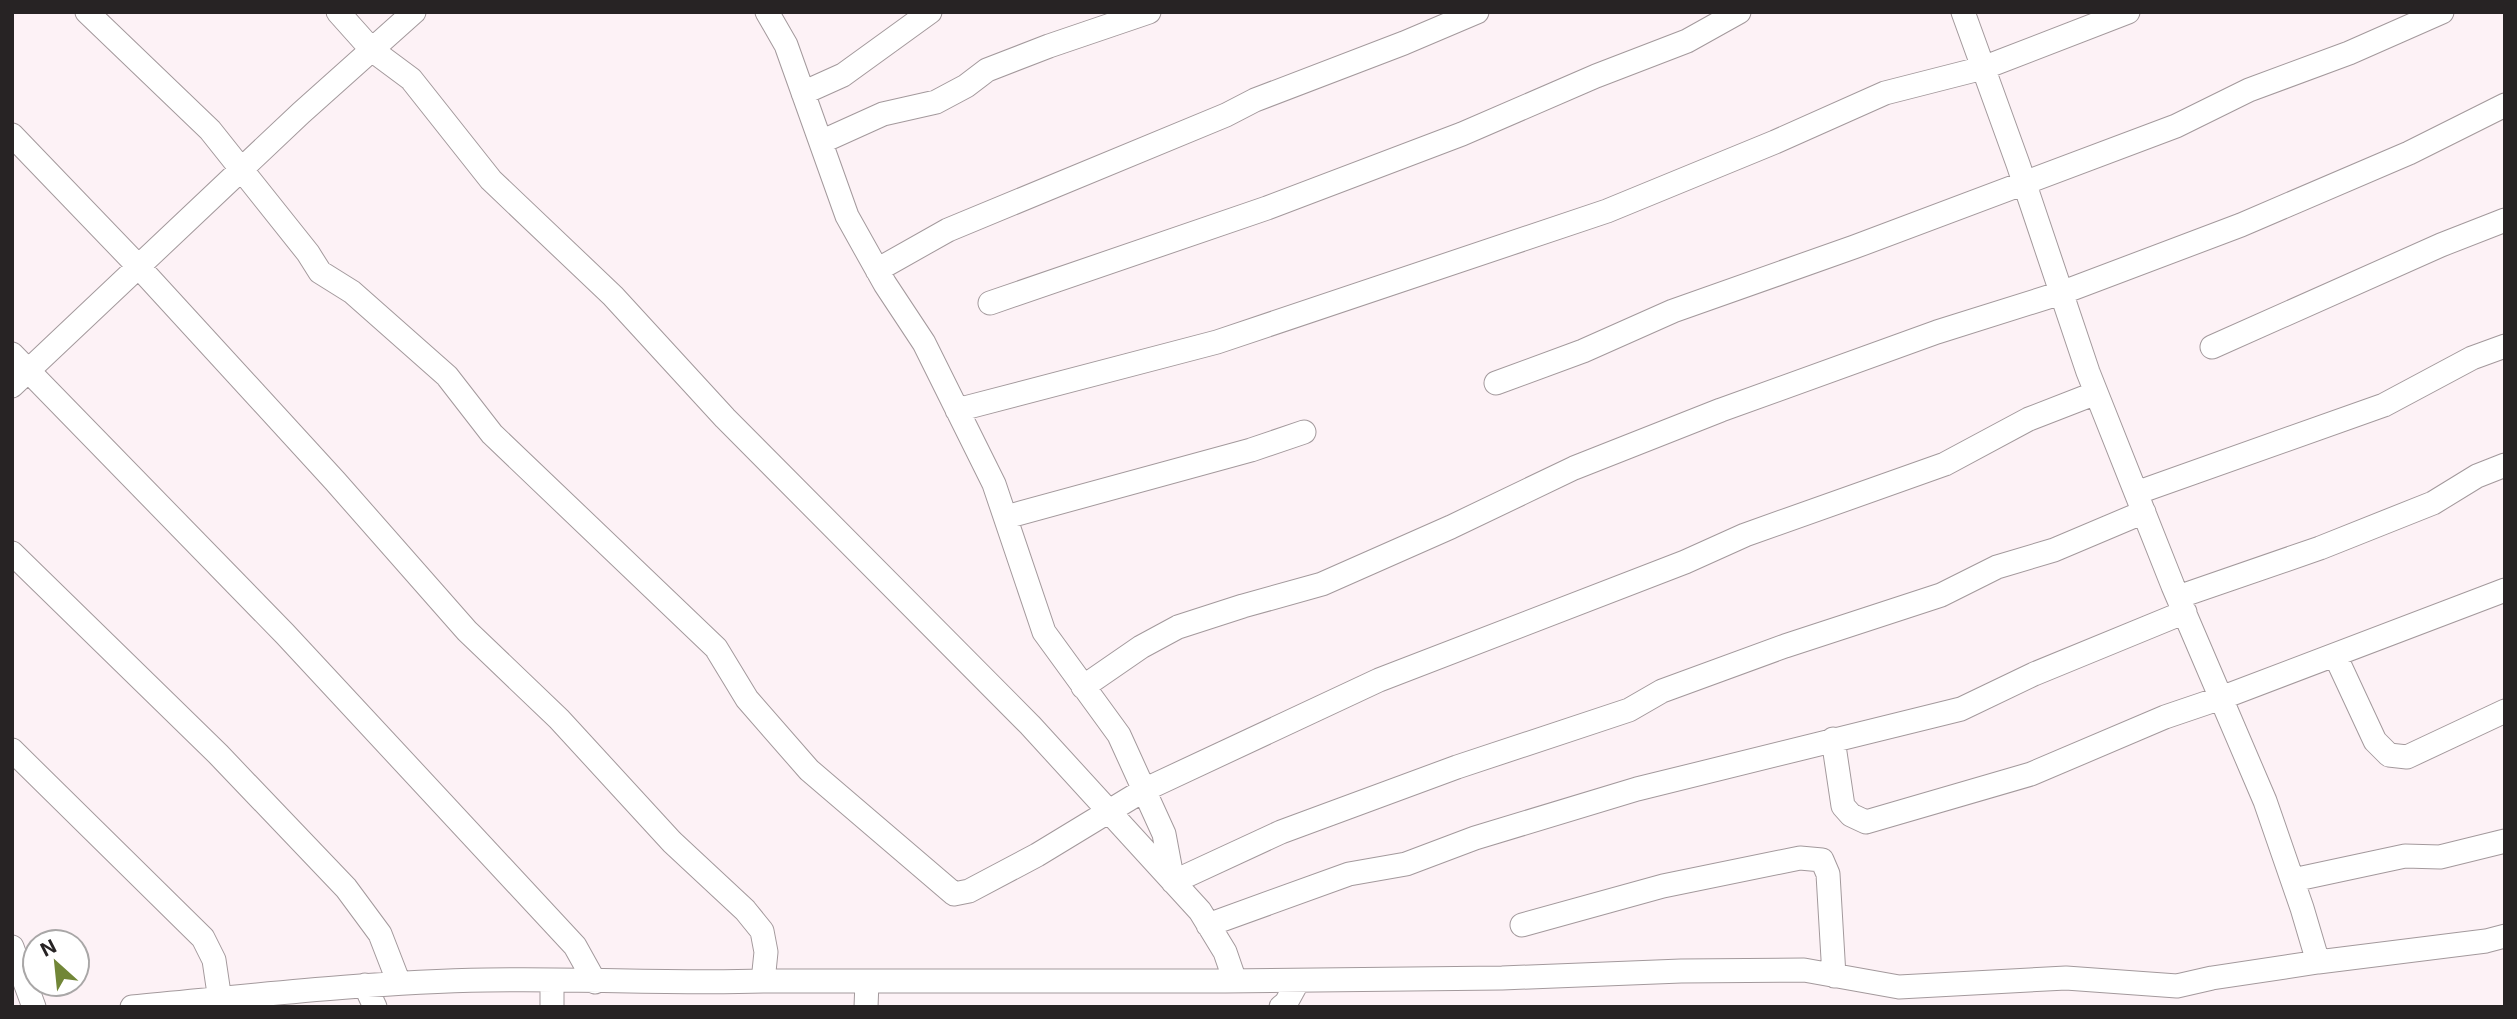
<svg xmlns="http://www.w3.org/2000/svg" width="2517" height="1019" viewBox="0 0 2517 1019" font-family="Inter,sans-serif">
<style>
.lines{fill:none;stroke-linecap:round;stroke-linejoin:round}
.street-casing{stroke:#a3999c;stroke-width:25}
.street{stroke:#fff;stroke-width:23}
</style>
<rect width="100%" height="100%" fill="#fdf2f6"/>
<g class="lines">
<defs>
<path id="street" d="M87,12L210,130L308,253L320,272L352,292L447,376L492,434L716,648L747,699L809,770L954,894L969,891L1037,855L1144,790L1379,680L1685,562L1745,535L1945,464L2029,419L2096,393
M338,12L372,50L411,79L491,180L613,296L725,418L1030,725L1200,911L1225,952L1235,981
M767,12L786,45L847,216L885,284L924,343L994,484L1044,632L1119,735L1164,834L1173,882L1281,832L1457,767L1629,710L1662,691L1785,646L1941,595L1997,567L2054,550L2144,512
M1963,12L2018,164L2088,372L2173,586L2265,801L2302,908L2318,962
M803,93L843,75L930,12
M12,135L138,266L335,481L467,631L559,719L672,842L745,910L762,931L766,952L763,981
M821,142L883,114L936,102L966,86L987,70L1049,46L1149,12
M877,270L948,230L1226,115L1255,100L1404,43L1477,12
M990,303L1267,208L1462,134L1596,76L1687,41L1739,12
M2212,347L2441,245L2505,220
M12,354L285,634L575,946L595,982
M1496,383L1583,351L1673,311L1854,247L2176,126L2249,90L2349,53L2442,12
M12,386L301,113L414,12
M957,410L1217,342L1607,211L1775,142L1885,93L1983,68L2128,12
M2136,493L2384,405L2472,358L2505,346
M1006,517L1251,450L1304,432
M12,553L218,754L346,888L380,934L399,983
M2178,597L2320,548L2433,503L2477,476L2505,465
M2335,655L2375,741L2389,755L2407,757L2505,711
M1083,687L1141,647L1178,627L1243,606L1322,584L1451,527L1574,468L1721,410L1937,332L2061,293L2241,225L2409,153L2505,105
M1833,739L1843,806L1851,815L1866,822L2031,774L2165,717L2221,698L2505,590
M12,750L203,938L214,960L221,1007
M2293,880L2405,856L2440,857L2505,841
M1208,925L1349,874L1406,864L1475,838L1637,789L1961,709L2034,674L2185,612
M1522,925L1663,886L1800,858L1822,860L1828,874L1834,976
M12,947L34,1007
M552,981V1007
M365,985L375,1007
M132,1007C250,996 368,982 487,980C579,978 671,984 763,981H1225L1502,978L1681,971L1804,970L1899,987L2066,978L2177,986L2212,978L2318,962L2486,941L2505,936
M866,1007L867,982
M1281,1007L1286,1003L1298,981"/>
</defs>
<use href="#street" class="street-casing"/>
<use href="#street" class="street"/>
</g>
<rect width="2517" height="1019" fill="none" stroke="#272324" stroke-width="28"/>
<g transform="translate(56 963) rotate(333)"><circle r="33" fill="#ffffff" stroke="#a9a7a7" stroke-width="2"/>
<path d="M0-5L12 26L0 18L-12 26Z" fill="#718637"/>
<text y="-10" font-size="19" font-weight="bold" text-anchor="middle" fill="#272324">N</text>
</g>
</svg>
